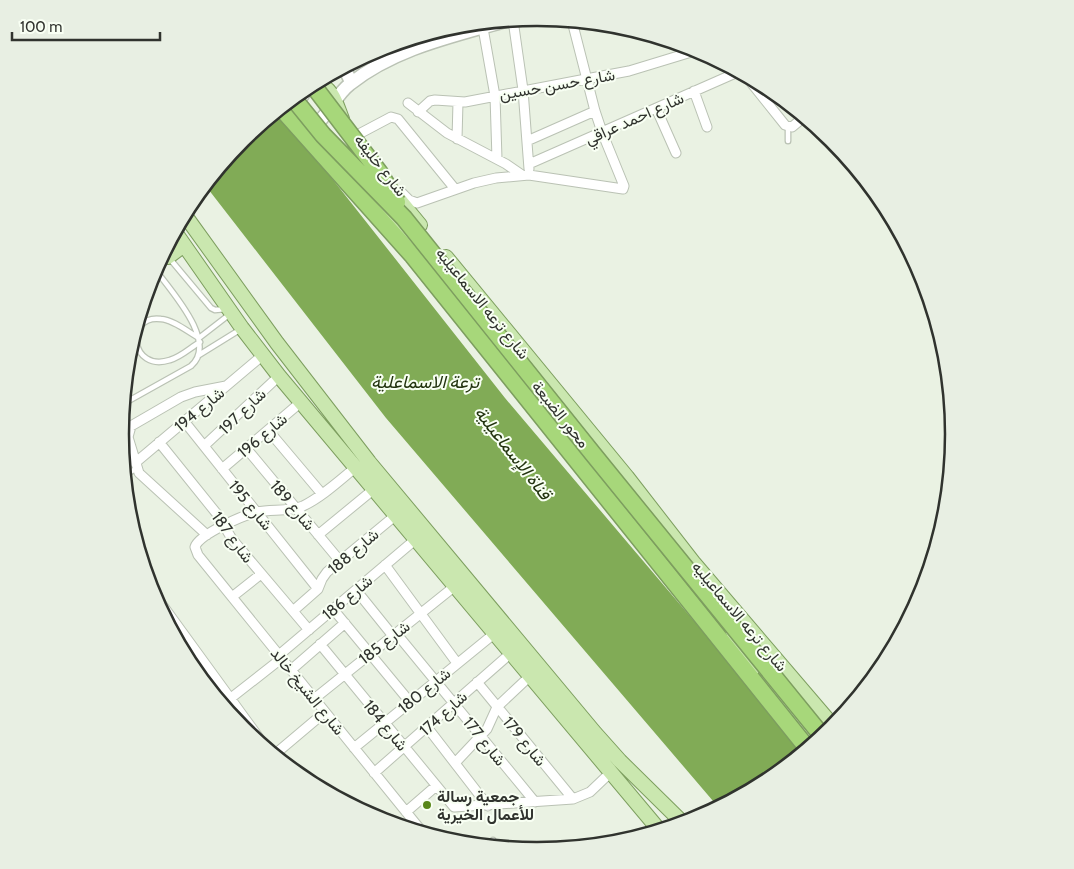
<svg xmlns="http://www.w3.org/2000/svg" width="1074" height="869" viewBox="0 0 1074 869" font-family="Cabin,Vazirmatn,sans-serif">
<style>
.water{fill:#81ab56}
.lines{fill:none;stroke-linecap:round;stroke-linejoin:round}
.lane-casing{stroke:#bac2b4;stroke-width:7}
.street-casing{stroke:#bac2b4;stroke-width:11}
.secondary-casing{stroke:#bac2b4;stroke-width:15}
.primary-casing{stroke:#7d9e5f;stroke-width:16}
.highway-casing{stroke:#7d9e5f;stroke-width:19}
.lane{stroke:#fff;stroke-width:4.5}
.street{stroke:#fff;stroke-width:9}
.secondary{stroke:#fff;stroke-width:12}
.primary{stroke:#cae7af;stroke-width:14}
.highway{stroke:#a7d77a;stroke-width:16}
.highway-bridge-casing{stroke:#7d9e5f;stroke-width:19;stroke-linecap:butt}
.highway-bridge{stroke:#a7d77a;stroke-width:16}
.poi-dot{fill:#578618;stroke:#f8fff3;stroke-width:2}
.labels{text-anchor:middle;stroke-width:4;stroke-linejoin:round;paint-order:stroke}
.street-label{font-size:16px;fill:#30332e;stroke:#f8fff3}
.poi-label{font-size:16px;font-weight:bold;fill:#30332e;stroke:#f8fff3;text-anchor:start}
.water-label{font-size:18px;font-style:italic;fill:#22330f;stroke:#f8fff3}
.rim{fill:none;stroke:#30332e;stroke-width:2.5}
</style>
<rect width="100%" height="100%" fill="#eaf2e3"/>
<path class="water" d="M278,110L505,398L805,752L768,781L719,808L386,418L205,185L242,139Z"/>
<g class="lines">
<defs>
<path id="lane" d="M788,141V127
M170,259L211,308L215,310L226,309
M200,342C190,348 181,357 170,360C130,373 124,314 161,319C174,320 188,332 199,338L230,314
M199,355L241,329
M123,404L191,366C219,342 170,290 155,269
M124,475L136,469
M493,840V847"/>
<path id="street" d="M513,20L523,90L529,169
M483,28L495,96L497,159
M745,75L785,125L792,127L804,117
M694,91L707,127
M408,103L447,133L506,164L522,175
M656,108L676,153
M418,112L430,101L435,100L465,102L586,79L629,71L698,50
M357,135L391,117L398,119L455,189
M457,139L458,102
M527,141L595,111
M529,164L738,72
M400,191L409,200L417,203L474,183L496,178L529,175L623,189L624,186L602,132L595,111L572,21
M184,421L318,589
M268,430L322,494
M159,442L217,514L232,539L309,630
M204,446L279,376
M246,448L340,561
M135,463L263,355
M356,467C340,480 322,497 303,506C289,512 272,509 257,512C244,515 199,534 195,547L198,555L424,834
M222,469L301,402
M207,535L139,473L128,437L131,426L181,397L195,392L226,386
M318,535L374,489
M385,565L457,663
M150,588L270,753
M356,590L393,636
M232,597L261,574
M333,609L410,702
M293,611L318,589L322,579L327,572L396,515
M396,633L535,802
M320,644L454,807L573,799L590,792L611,772
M279,655L416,539
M291,670L345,623
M477,682L573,799
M314,699L455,586
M222,705L282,658
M427,727L488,806
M354,748L495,633
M274,755L325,712
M455,763L487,729L497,707L530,676
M374,773L511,653
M406,812L436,786"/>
<path id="secondary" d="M387,46L440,31
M344,67L351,82
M295,106L310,85
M313,127C329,116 334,96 350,84C395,48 454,36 509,20"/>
<path id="primary" d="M316,82C333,88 336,104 342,119
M365,188L413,245
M392,191L420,225
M184,214L277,343L369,462L595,733L620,761L684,824
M175,232L242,328L279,376L660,831
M168,257L184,245
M446,257L627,477L693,562L834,727
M433,269L469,312
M732,629L740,650L753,668"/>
<path id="highway" d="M281,108L413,256L808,749"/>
</defs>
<use href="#lane" class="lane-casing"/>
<use href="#street" class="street-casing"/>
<use href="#secondary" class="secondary-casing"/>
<use href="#primary" class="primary-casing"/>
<use href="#highway" class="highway-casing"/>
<use href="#lane" class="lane"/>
<use href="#street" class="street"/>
<use href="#secondary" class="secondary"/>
<use href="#primary" class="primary"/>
<use href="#highway" class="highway"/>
<defs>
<path id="highway-bridge" d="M312,84L379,172L397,202
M293,98L323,135L404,218L593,454L823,737"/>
</defs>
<use href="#highway-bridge" class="highway-bridge-casing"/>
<use href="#highway-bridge" class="highway-bridge"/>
</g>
<circle class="poi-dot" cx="427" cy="805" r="5"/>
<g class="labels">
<g class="street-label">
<text transform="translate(557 84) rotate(-10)" y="6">شارع حسن حسين</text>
<text transform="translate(634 118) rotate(-24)" y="6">شارع احمد عراقي</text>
<text transform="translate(381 165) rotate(52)" y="6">شارع خليفه</text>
<text transform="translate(483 303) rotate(51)" y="6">شارع ترعه الاسماعيليه</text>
<text transform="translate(199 409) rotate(-40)" y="6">شارع 194</text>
<text transform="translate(242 411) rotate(-44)" y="6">شارع 197</text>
<text transform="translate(561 414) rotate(51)" y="6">محور الضبعة</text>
<text transform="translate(262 435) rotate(-40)" y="6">شارع 196</text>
<text transform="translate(251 505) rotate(51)" y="6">شارع 195</text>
<text transform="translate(293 505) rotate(50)" y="6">شارع 189</text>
<text transform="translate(233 537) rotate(54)" y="6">شارع 187</text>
<text transform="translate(353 551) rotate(-40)" y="6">شارع 188</text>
<text transform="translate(347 597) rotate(-40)" y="6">شارع 186</text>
<text transform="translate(740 616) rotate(50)" y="6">شارع ترعه الاسماعيليه</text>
<text transform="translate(384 642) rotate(-38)" y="6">شارع 185</text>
<text transform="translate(424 690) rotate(-39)" y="6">شارع 180</text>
<text transform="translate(308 691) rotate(51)" y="6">شارع الشيخ خالد</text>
<text transform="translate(443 713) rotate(-42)" y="6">شارع 174</text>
<text transform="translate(386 725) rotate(51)" y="6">شارع 184</text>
<text transform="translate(485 741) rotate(51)" y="6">شارع 177</text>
<text transform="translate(525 741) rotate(51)" y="6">شارع 179</text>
</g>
<g class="poi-label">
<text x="437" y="802">جمعية رسالة<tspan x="437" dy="18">للأعمال الخيرية</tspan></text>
</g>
<g class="water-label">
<text x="425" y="388">ترعة الاسماعلية</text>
<text transform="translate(513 453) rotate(52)" y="6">قناة الإسماعيلية</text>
</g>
</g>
<path d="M0 0H1074V869H0ZM129 434a408 408 0 1 1 816 0a408 408 0 1 1-816 0Z" fill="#e8efe3" fill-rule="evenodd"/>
<path class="rim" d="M129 434a408 408 0 1 1 816 0a408 408 0 1 1-816 0Z"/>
<path d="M12 32v8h148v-8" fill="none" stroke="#30332e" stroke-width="2.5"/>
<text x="20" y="32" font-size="15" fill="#30332e" stroke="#f8fff3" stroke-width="4" paint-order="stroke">100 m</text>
</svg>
